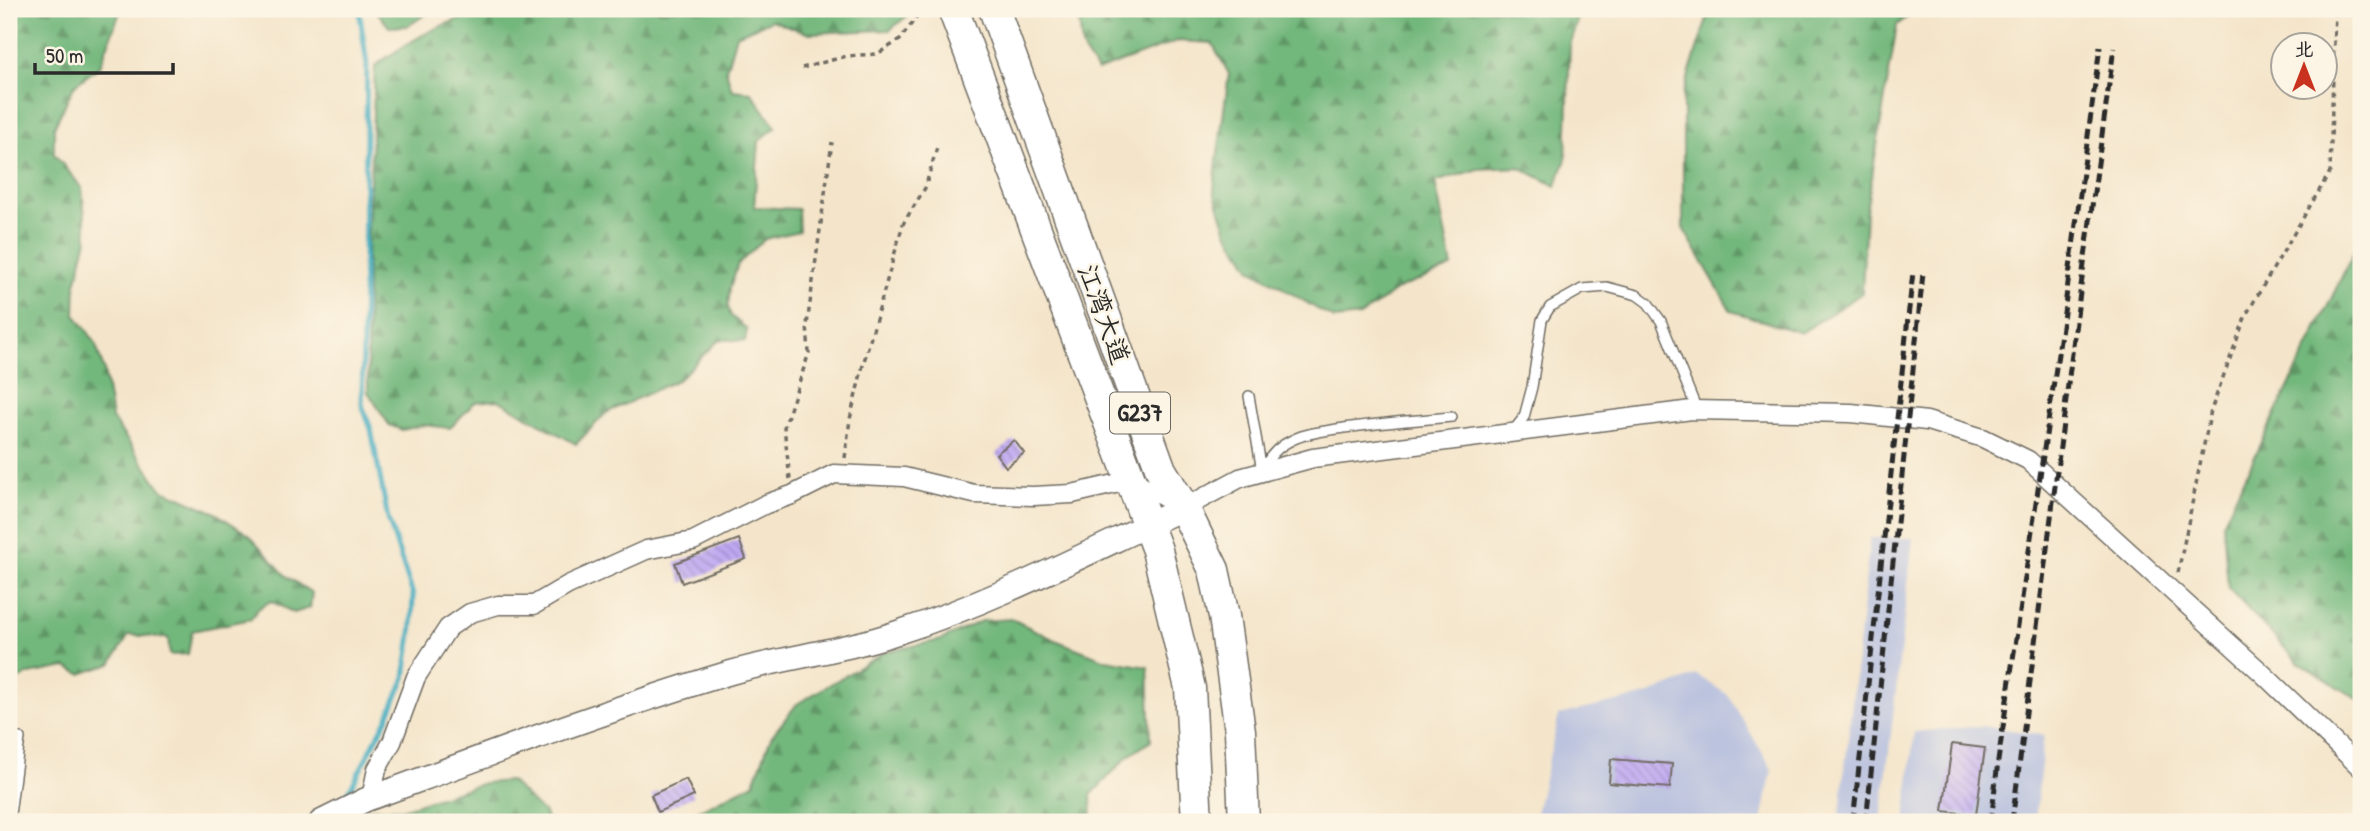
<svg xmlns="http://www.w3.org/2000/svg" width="2370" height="831" viewBox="0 0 2370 831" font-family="'Patrick Hand','LXGW WenKai TC',sans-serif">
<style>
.industrial{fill:#bbc3de}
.forest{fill:url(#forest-firs);stroke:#4e7153;stroke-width:2}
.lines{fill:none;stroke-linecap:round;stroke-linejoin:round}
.stream{stroke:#42adc1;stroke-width:5}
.building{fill:url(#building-back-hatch)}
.service-casing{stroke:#716c63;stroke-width:12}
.minor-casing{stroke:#716c63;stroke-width:21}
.tertiary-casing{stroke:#716c63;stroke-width:26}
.trunk-casing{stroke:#716c63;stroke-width:33}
.path{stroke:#716c63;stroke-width:3.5;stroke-dasharray:5 5;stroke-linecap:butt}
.service{stroke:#fff;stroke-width:9}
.minor{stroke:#fff;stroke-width:18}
.tertiary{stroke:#fff;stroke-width:23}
.trunk{stroke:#fff;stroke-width:30}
.rail{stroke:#2b2b2b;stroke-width:5;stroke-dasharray:10 5;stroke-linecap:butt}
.labels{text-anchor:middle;stroke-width:5;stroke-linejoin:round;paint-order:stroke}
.shield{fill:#fcf5e5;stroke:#6a6863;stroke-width:2}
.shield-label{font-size:24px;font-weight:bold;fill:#2b2b2b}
.street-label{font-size:26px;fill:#2b2b2b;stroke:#fcf5e5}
</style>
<defs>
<pattern id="forest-firs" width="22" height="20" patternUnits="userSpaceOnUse" patternTransform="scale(1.75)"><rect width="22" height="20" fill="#72b77b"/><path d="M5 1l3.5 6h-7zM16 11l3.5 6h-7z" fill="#5e9565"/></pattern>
<pattern id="building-back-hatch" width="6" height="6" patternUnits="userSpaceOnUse" patternTransform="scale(1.75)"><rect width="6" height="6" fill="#bfa9f3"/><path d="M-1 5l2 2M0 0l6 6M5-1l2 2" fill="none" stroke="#9b8ac5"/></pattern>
</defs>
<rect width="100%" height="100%" fill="#fcf5e5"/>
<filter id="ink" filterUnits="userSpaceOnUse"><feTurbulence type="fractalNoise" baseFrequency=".0143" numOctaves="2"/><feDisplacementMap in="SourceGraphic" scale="14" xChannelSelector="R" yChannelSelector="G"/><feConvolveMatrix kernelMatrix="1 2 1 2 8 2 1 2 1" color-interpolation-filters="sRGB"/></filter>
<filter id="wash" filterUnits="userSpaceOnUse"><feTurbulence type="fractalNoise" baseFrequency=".00686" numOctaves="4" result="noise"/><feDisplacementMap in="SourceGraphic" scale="28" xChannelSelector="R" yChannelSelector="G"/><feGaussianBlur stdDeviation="1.57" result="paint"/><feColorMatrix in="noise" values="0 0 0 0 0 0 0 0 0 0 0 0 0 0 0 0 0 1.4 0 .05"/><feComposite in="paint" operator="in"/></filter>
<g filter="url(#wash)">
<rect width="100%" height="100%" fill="#f4e5ca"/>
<path class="industrial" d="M1870,538H1913L1881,822H1839Z
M1697,675L1728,695L1772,769L1762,822H1534L1559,715L1647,695Z
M1982,726L2044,735L2035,822H1905L1914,732Z"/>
<path class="forest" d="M9,9H121L100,66L74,86L54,127V154L82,188L87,239L76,284L75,314L95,342L104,370L112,418L161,489L214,512L249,535L286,576L312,593L310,608L294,613L271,601L258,609L251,619L192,631L188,654L170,655L168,638L129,635L111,664L81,674L66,667L29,674L9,684Z
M375,9H434L408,26L389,27Z
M508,9H910L907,16L890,30L807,33L772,20L736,35L726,70L732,90L751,92L776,127L759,141L754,207L798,209L799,231L765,239L738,264L730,288L728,307L731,316L747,329L745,341L720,339L679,379L606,413L576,444L498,400L475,402L450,428L424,425L402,430L389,425L368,392L367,254L375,66C403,45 432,27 466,17C483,12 492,21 508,9Z
M1078,9H1581L1570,42L1566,159L1556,186L1519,167L1478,169L1435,182L1452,267L1400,288L1360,316L1334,319L1251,269L1227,232L1214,191L1217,160L1229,74L1212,43L1177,41L1097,71L1082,48Z
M1710,9H1917L1897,25L1866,211L1862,293L1801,333L1731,311L1683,228V94Z
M2361,237V701L2298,662L2228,588L2223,523Z
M1012,619L1055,640L1106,660L1148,667L1151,741L1127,757L1091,795L1092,822H676L754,783L771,737L797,704L885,652L941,640L981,621Z
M510,781L545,814L549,822H348L369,809H402L484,783Z"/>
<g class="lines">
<path class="stream" d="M342,800L347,795L387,719L405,678L412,626L413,595L388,519L371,429L362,405L367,64L359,9"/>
</g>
<g id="blocks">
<path class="building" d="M1014,440L1024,453L1006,467L996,454Z
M739,539L746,559L682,583L675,563Z
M1952,744L1985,748L1976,815L1943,811Z
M1611,759L1672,764L1670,788L1609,783Z
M686,779L694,796L658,812L651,795Z"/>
</g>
</g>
<g filter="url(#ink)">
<use href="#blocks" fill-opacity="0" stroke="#716c63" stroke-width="2"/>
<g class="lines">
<defs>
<path id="service" d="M1249,396L1262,471
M1514,430L1524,417L1532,387L1542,320L1550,307L1582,289L1607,287L1637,295L1648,303L1661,321L1697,410
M1263,471C1268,457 1279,446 1292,440C1308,432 1327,431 1344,428C1380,423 1416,420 1452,417
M9,822L20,738"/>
<path id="minor" d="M371,798L377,769L392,742L416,677L448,628L470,613L498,605H534L568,585L646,550L693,541L766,504L792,495L834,474L904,477L974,494L1033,496L1072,494L1132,480L1184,508L1240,478L1313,458L1692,410L1851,413L1927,421L1983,438L2028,460L2261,672L2361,768"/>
<path id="tertiary" d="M321,822L365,800C485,756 606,710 729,673C785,657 844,651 899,632C998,600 1090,551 1184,508"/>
<path id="trunk" d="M953,9L1157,550L1190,688L1197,822
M994,9L1161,470L1184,508L1214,570L1224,616L1240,731L1244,822"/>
</defs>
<use href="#service" class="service-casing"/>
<use href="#minor" class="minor-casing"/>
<use href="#tertiary" class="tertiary-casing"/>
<use href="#trunk" class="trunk-casing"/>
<path class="path" d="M802,68L847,56L877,54L900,40L922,9
M845,458L850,419L863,365L903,224L925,188L938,144
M790,479L784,427L809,353L807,325L832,142
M2178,573L2211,410L2246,315L2330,172L2335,9"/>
<use href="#service" class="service"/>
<use href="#minor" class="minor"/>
<use href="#tertiary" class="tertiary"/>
<use href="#trunk" class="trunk"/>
<path class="rail" d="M1853,822L1913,272
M1866,822L1923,273
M1991,822L1998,761L2063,320L2100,47
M2012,822L2076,322L2114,48"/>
</g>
</g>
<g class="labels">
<rect class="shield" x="1110" y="392.5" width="60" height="41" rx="5"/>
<g class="shield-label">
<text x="1140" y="421">G237</text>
</g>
<g class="street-label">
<text transform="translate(1104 314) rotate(70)" y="9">江湾大道</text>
</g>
</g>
<rect width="2370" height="831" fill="none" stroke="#fcf5e5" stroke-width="35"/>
<g transform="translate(2304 66)"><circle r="33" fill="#fcf5e5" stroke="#a8a49b" stroke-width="2"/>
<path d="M0-5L12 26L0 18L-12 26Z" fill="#c8321e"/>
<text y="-10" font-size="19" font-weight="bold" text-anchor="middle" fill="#2b2b2b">北</text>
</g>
<path d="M35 63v10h138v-10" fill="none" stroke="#2b2b2b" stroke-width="3.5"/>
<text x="46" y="63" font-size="21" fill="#2b2b2b" stroke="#fcf5e5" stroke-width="5" paint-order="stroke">50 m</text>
</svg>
